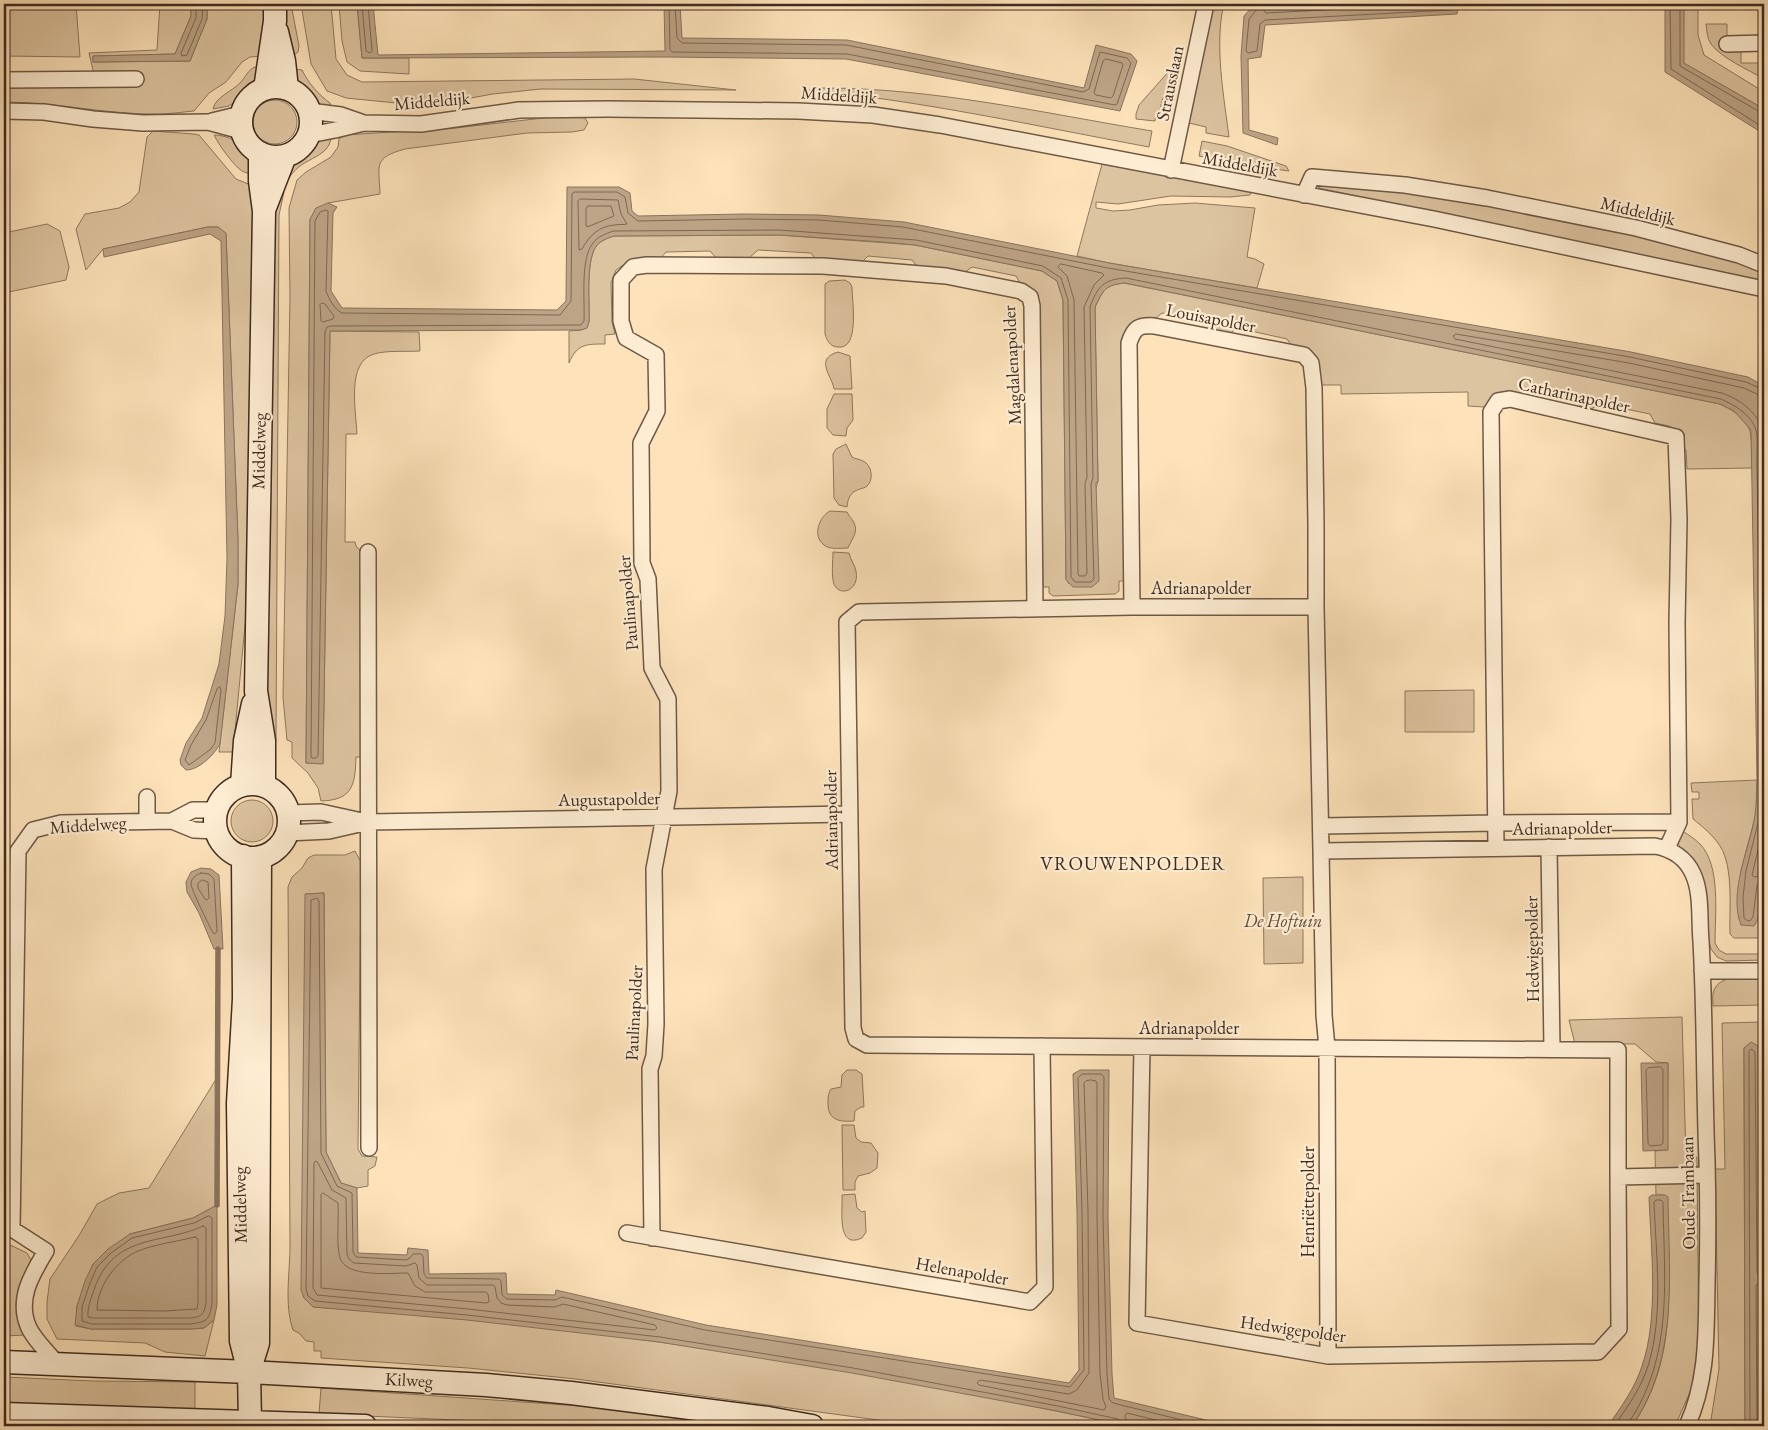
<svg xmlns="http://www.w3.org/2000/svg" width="1768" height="1430" viewBox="0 0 1768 1430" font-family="'EB Garamond',serif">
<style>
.green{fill:#ddc4a0;stroke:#8e7860}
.water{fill:#bda486;stroke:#8a745e}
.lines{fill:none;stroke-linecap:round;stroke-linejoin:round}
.shore{stroke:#7e6854;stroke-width:1}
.stream{stroke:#8a745e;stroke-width:5.5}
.minor-casing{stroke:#6e5947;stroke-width:18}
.secondary-casing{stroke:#3e2b21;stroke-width:25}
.minor{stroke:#feedd2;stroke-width:15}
.secondary{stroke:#feedd2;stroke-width:22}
.labels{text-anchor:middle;stroke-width:4.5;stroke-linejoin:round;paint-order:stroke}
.street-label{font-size:18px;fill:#3e2b21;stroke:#feedd2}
.park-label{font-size:18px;font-style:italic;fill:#5e4a3a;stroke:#feedd2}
.neighbourhood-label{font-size:19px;letter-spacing:1px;fill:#3e2b21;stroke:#feedd2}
</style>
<rect width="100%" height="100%" fill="#fee3ba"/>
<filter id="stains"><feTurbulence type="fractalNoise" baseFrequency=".004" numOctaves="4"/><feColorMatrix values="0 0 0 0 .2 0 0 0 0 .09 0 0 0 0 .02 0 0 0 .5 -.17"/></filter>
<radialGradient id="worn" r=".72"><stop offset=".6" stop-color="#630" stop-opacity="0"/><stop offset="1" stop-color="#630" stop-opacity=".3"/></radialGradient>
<path class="green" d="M4,4H76L80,57L4,56Z
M160,4H191V16L175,54L93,56V62L190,61L207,19V4H267L263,56L250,57L242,62L226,82L209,93L194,111C182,112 170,114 159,114C107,115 56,102 4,102V83L95,74L93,70L89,53L157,50Z
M285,4H291L299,46L298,52L294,55H288Z
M301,4H331L336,59L347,75L362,82L634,79L736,90L541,89L493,94L443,103L406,104L346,98L327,91L311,64Z
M339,4H357L362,58H409V74L360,71L347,62L342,41Z
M1212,4H1224C1214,43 1224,98 1229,137L1206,133V127L1189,123Z
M1684,4H1698V35L1704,55L1764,92V109L1683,63Z
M1706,24H1727V50H1741V63H1764V79C1749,70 1721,58 1711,44C1707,38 1707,31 1706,24Z
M1180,60L1173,100L1163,98L1160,109L1164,110L1162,118L1156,117L1155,121L1136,119V114L1139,105L1177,62Z
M255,67H262L256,83L236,101L229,106L213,109C215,97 233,91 241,82C246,76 248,70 255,67Z
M289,68L302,70C309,84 318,94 330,103L331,109L314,105L295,82Z
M823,88C934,88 1043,113 1152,131L1149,147C1036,126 923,101 809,90Z
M253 122a22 22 0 1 1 44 0a22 22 0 1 1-44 0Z
M561,116L585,118L588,123L584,130L572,132L527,133L405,149C373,158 379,164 380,194L328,203L310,219L306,763H323L330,331L419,332L420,351C406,352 388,350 374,354C346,362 356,411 357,434H346L345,542H355L356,546L363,554L361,757H356C355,785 353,800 321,801L318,788L308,773L292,758V742L287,740L283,697L290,297L289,208L297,180L306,172L331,157L338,147L339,139L344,135L455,128Z
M153,131L194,134L199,135L236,179L253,186L248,482V594L233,752H219L238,584V540L226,234L218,227H208L103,249L86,270L76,229L85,214L119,208L130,202L139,192L147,137Z
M214,135C240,136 248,153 254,175C250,174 246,173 242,171C233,165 219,145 214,135Z
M331,137C330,154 312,157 300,166C294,170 291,176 286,181L290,162C305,153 314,141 331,137Z
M1202,141L1227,146L1286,166L1289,171L1251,166L1199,156Z
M1102,164L1251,192L1250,195L1230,197L1171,196L1118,204L1096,202V208L1113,211L1130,210L1158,205L1195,203L1255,208L1247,257L1255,259L1264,264L1257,288L1109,263L1077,256Z
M1319,183L1410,190L1608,227L1764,268V282L1319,188L1318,186Z
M282,190L284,192L279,215L276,741H270L266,673L272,220Z
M47,224L60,231L69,267L66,280L4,293V233Z
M779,235L915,245L1042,271L1057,281L1063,300L1066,579L1069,584L1098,481L1095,307C1104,290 1104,285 1124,283L1720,404C1756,421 1751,433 1752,468L1687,469L1686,450L1681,449L1678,431L1669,426L1655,423L1650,414L1601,404L1591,409L1581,407L1576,399L1526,389L1519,394C1503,391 1494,394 1484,407L1468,406V392L1341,394V385H1319L1287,339L1237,328L1229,334L1216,331L1211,323L1162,313L1155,319C1137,316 1129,323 1122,338L1125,581H1119V591L1115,594L1053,596L1049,593V587H1043L1038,296L1031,288L1021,285L1016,276L972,267L964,273L919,269L912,260L868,256L861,263L816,260L811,253L758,250L749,258L717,259L710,251L666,252L659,260L629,261L616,270L611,283L612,322L615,334L605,335V344C586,344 577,344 569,363V331L581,330L587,328L589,322C590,303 585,260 597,245C602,240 608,238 614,236Z
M845,280L850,283L852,287C852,301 860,350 838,347C830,347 827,340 825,334V284L829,281Z
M838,352L850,356L852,389H834C832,376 814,359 838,352Z
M834,394H852L853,420L847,428L846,436L833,435L827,428V409Z
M846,444L852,457C855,459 860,459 863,461C872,465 874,480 867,486C865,488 863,488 860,489C850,492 848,498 847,507L839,505L834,498L833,454L836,449Z
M830,511L847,512C849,517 852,518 854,523C859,532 851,540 848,548C840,548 830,550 824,545C812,536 819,517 830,511Z
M833,552L849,553C850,559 855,565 856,571C860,590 840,598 834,584C831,576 833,561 833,552Z
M1474,690V732H1405V691Z
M1757,780L1756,814L1741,870L1738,896L1739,919H1758L1764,865V938H1734L1730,934C1729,909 1734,868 1720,846C1713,835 1703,827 1693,819L1692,799H1699V792H1692L1691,783Z
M231 821a21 21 0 1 1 42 0a21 21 0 1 1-42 0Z
M1681,830C1687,834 1694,838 1700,844C1721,866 1715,913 1715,943L1719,950L1726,954H1764V960L1726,961L1717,957L1711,949L1708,939L1706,889L1699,869L1680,848L1677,840Z
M355,851L361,862L358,1149L362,1156L377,1157L375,1166L368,1170V1186L357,1188L341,1183L326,1152L324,893L306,894L304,1298L313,1307C428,1315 544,1326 659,1342C816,1364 973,1393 1128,1426H922L576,1379L468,1368L321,1358V1351H314V1342L306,1341L299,1333L293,1330C284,1304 290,1273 290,1245L288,887L292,877L302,868L308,858L314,855H345Z
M1303,877V963L1264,964L1263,878Z
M1764,978V1005L1713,1006C1713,1001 1712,994 1714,990C1721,973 1749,978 1764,978Z
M1682,1017L1686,1158L1697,1157L1699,1360L1691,1390L1675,1426H1632C1681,1356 1668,1275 1665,1195H1656L1655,1151L1667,1150L1668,1063L1656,1062L1635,1044H1575L1569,1020Z
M1764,1022V1426L1760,1048L1751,1043L1744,1048L1745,1426H1710L1719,1369L1715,1169H1725L1722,1023Z
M847,1070H856L862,1074L864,1107H861L855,1111L854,1121C841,1122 828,1121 828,1104C828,1098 828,1094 831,1089L841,1087L842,1075Z
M218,1076L217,1205L193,1218L130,1234L93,1264L77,1306L76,1326L91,1329H191L204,1328L214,1320L205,1356L165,1352L145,1343L57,1339L47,1319V1302L50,1279L80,1234L97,1204L119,1193L149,1188Z
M842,1125H854L856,1138L861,1142L871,1143L878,1153L877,1168L870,1173L858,1176L855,1182V1190H843Z
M855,1194L857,1208L862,1212L865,1211L866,1232L862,1238C836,1250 843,1210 842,1195Z
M4,1242L27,1253L31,1260L26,1335L4,1336Z
M4,1377L93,1381L195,1382V1410L4,1403Z
M321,1388L638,1410L767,1426H597L319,1414Z"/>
<path class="water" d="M191,4H207V19L190,61L93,62V56L175,54L191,16Z
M357,4H373L378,55L665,51L664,4H680L682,38L847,40L1084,88L1096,45L1131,54L1137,61L1120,111L846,59L665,57L362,58Z
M1255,4H1458L1457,14L1265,25L1261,57L1248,59L1249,130L1278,138L1277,145L1243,133L1241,56L1244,16Z
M1665,4H1684V63L1764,109V134L1665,72Z
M567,187H619L630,193L632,211L638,216L744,214L819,215L904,222L1109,263L1631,352L1748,377L1764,386V865L1758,919L1754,926L1741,925C1728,892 1750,848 1755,815C1757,804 1756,791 1757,780L1751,430L1734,411L1720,404L1125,283C1105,285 1103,290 1095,307L1098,481L1096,483L1099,581L1092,587H1073L1066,580L1063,300L1057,281L1042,271L915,245L883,242L779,235L614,236C608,238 602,240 597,245C585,260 590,303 589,322L587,328L581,330L330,331L323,764L306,763L310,219L316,208L328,203L337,207L333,213L331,291L342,308L557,310L566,301Z
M208,227H218L226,233L238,540V584L220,744C214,755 199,770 186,770L181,765L180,760L186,743L202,718L219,664L225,616L227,559L221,241L210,234L104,257L103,249Z
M201,868L211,869L219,875L223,949H214L199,913L187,892L186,882L191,872Z
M324,893L326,1152L341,1183L357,1188L358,1253L407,1255L408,1248L428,1250L429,1274L506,1273L507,1294L555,1295L556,1290L706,1325L1069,1383L1079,1370L1077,1212L1073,1074L1080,1070H1109L1108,1217L1112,1374L1114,1398L1231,1426H1128L1057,1411L852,1373L659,1342L467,1320L313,1307L304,1298L301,1290L305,894Z
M1751,1042L1760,1047L1763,1426H1745L1744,1048Z
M1641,1063H1668V1150L1643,1151Z
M1652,1195H1665L1668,1197C1669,1275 1679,1358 1632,1426H1608C1621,1407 1635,1388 1642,1366C1659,1317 1651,1249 1649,1197Z
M217,1205V1305L214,1320L204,1328L191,1329H91L75,1325L77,1306L85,1281L93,1264L108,1249L130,1234L193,1218Z"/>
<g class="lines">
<path class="shore" d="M196,4V18L181,53L182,56L187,55L202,19L203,4
M362,4L366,51L370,53L372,51L368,4
M669,4L670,50L672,52L847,54L1115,105L1117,104L1131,63L1127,58L1100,52L1089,89L1083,92L846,45L682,43L677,38L675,4
M1259,4L1258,8L1249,19L1246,51L1248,53L1257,51L1260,24L1265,20L1450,10L1452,8L1453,4
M1265,4L1264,11L1266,13L1441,4
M1670,4L1671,69L1764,128
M1680,4V66L1760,112L1764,113
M1106,59L1122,63L1123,65L1113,96L1111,98L1096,95L1094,93L1103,61Z
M581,199L618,200L621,214L627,224C623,225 619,224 615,225C599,226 589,236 582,249L579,250L578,201Z
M588,206H611L614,216L587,227L586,225V209Z
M1061,264L1102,273L1104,275L1094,285L1084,307L1087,477L1085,484L1087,573L1085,576H1079L1078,573L1074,300L1067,276L1058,267Z
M322,303L325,304L334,316L333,319L323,322L321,321L320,305Z
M1764,390L1746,382L1630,357L1108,268L903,227L819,220L744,219L638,221L628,213L625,197L617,192H574L572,194L571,301L560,315L342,313C334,309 329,299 326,291L328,211L325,210L320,212L315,221L311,756L312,758H316L318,756L325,332L327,327L331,326L581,325L584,321C585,301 580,259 593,243C598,236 606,234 613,231L779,230L916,240L1043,266L1061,278L1068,300L1071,577L1075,582H1091L1094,579L1091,484L1093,478L1090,307C1097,287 1104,279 1126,278L1721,399C1734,405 1749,413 1755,427C1759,435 1756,458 1757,468L1762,780L1760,815L1746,871L1743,897L1744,918L1746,920L1750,921L1753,917L1757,885L1760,882L1764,881
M1764,396L1759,395L1744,388L1629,363L1456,334L1453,336L1455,339L1722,393C1739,399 1755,410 1762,428L1764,555
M220,687L221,690L215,743L211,749L189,765L185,760L191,745L206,720L217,689Z
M1764,825L1752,875L1754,877L1764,875
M201,873L209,874L214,879L217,931L215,934L213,933C209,925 191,889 191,884C191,878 196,875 201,873Z
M202,880L208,882L209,898L207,900L205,899L198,888V884Z
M1661,1067L1663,1070V1143L1661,1145L1650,1146L1648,1143L1646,1070L1648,1068Z
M1091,1080L1096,1081L1097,1083V1217L1100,1374L1103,1399L1106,1407L1104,1410L979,1385L977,1383L980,1380L1069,1394L1077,1390L1089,1373L1088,1211L1084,1083L1086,1081Z
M316,1161L318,1163L332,1190L346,1198L347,1254L349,1259L354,1263L406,1266L415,1263L417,1265L419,1278L427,1285H493L495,1287L497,1298L501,1303L507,1305L555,1307L563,1304L655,1325L657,1328L655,1330L468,1309L317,1295L313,1288L314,1164Z
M323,1193L338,1203C339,1218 336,1245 340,1258C346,1278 391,1273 408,1273L415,1286L425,1292H486L488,1294L489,1302L486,1303L321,1288V1195Z
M209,1216L212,1218V1304C209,1320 207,1322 190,1324H92L82,1321V1307L90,1283L97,1267L111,1253L132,1238L194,1223Z
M203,1226L206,1228V1303C204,1315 201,1317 190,1318H93L88,1317C87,1307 92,1296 95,1287C115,1233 162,1245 203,1226Z
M195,1237L198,1239V1303L197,1309L164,1311L97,1310C97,1286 117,1260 138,1251C152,1245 179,1241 195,1237Z
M1122,1426L1121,1422L1118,1419L1058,1406L853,1368L660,1337L467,1315L315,1301L308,1296L306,1289L311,900L317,898L319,901L321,1153L337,1186L352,1193L353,1252L356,1257L406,1260L410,1258L413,1254H421L423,1256L424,1274L427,1278L499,1279L501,1281L502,1295L507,1299L555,1300L562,1297L705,1330L1070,1387L1084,1370L1082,1212L1078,1078L1082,1074H1101L1104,1077L1103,1217L1107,1374L1109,1399L1113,1403L1206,1426
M1128,1426L1125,1416L1127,1413L1180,1426
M1614,1426C1627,1408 1641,1388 1648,1366C1664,1314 1656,1256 1654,1202L1656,1200H1661L1663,1202C1664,1279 1674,1355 1629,1422L1628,1426
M1750,1426L1749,1051L1751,1049L1755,1052L1757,1272L1759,1276L1764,1277
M1757,1426L1756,1285L1758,1283L1764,1284
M1764,1426V1292"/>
<path class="stream" d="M217,1205L218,949"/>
<defs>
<path id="minor" d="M1727,44L1764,43
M4,80L136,79
M4,111L44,112L93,119L143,123L208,122L241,131
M309,111L341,115L364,123
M212,121L241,114
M309,135L335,130L364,123L421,124L519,110L608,109L798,111L873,115L940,125L1434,219L1764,289
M1171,170L1206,4
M1304,195L1312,177L1405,185L1487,198L1636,228L1739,255L1764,265
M368,552L369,1148
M1132,607L1129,343C1134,328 1138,325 1154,326L1304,355L1311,363L1314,388L1316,525V607
M147,797V821
M288,813L321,812L362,821
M172,821L193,810H217
M1321,826L1496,823L1679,822
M287,833L329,831L368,822L850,814
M1549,847L1552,1049
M1496,848L1491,412L1498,401L1510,399L1676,437L1679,519L1677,623L1679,822L1667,848
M1321,851L1324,1015L1327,1048L1328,1356
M1702,971H1764
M1142,1047L1137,1323L1328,1356L1598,1352L1619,1329L1618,1177
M627,1233L1030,1302L1045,1287L1042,1046
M652,1238L650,1069L654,1056L656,1024L654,869L669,791L668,699L652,668L648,579L642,563L641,443L657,411L656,355L626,338L621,321V280L633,267L647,265L823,266L946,276L1021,291L1030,297L1032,306L1035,609
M58,1365C49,1353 35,1341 29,1328C16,1300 32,1274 46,1251L12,1229L18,851L33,830L61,823L172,821L194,830L217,831
M1687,1426C1708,1379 1706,1334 1707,1284C1708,1243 1708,1202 1707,1161C1704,1088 1705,1014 1701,941C1699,920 1702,893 1693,874C1686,858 1671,849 1655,846L1321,851L1316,607H1132L859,612L847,622L853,1028L856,1039L867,1045L1618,1050V1177L1707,1175"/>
<path id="secondary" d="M277,32L284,61L287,89
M241 122a35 35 0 1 1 70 0a35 35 0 1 1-70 0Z
M265,89L275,21V4
M260,153V181L264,211L256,691L264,741V786
M264,210L285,156
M215 821a37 37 0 1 1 74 0a37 37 0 1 1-74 0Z
M242,785L245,741L253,704
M243,856L244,999L238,1103L241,1341L249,1372L250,1422
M4,1362L249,1372L486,1385L571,1393L768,1418L812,1426
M249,1372L258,1343L260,857
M4,1414L365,1426"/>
</defs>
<use href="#minor" class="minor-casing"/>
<use href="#secondary" class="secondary-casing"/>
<use href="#minor" class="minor"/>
<use href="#secondary" class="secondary"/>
</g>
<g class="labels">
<g class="street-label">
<text transform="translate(1170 83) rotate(-78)" y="6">Strausslaan</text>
<text transform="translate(839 95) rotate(4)" y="6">Middeldijk</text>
<text transform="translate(432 101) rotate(-5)" y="6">Middeldijk</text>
<text transform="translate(1240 164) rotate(10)" y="6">Middeldijk</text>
<text transform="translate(1638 211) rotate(13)" y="6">Middeldijk</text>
<text transform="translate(1211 318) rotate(11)" y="6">Louisapolder</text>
<text transform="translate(1012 365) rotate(-93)" y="6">Magdalenapolder</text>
<text transform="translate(1574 395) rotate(12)" y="6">Catharinapolder</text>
<text transform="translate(259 451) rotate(-89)" y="6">Middelweg</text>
<text x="1201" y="594">Adrianapolder</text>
<text transform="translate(628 603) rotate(-95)" y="6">Paulinapolder</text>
<text transform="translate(609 799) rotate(-1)" y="6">Augustapolder</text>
<text transform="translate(831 820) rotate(-91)" y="6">Adrianapolder</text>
<text transform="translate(88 825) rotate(-4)" y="6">Middelweg</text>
<text transform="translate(1562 828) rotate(-1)" y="6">Adrianapolder</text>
<text transform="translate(1532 949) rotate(-91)" y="6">Hedwigepolder</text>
<text transform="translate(634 1013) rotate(-87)" y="6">Paulinapolder</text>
<text x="1189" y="1034">Adrianapolder</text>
<text transform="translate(1688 1193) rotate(-91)" y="6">Oude Trambaan</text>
<text transform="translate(1308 1202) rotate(-90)" y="6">Henriëttepolder</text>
<text transform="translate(240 1205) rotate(-91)" y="6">Middelweg</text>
<text transform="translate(962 1271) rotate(10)" y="6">Helenapolder</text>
<text transform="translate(1293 1329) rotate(8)" y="6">Hedwigepolder</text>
<text transform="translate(409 1380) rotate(3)" y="6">Kilweg</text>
</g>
<g class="park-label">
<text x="1283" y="927">De Hoftuin</text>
</g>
<g class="neighbourhood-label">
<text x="1133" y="870">VROUWENPOLDER</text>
</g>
</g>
<rect width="1768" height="1430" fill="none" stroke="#fee3ba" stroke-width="20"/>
<rect x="5" y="5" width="1758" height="1420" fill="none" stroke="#3e2b21" stroke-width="2.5"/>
<rect x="10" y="10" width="1748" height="1410" fill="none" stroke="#3e2b21"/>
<rect width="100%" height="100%" filter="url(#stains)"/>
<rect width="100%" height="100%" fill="url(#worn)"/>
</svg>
